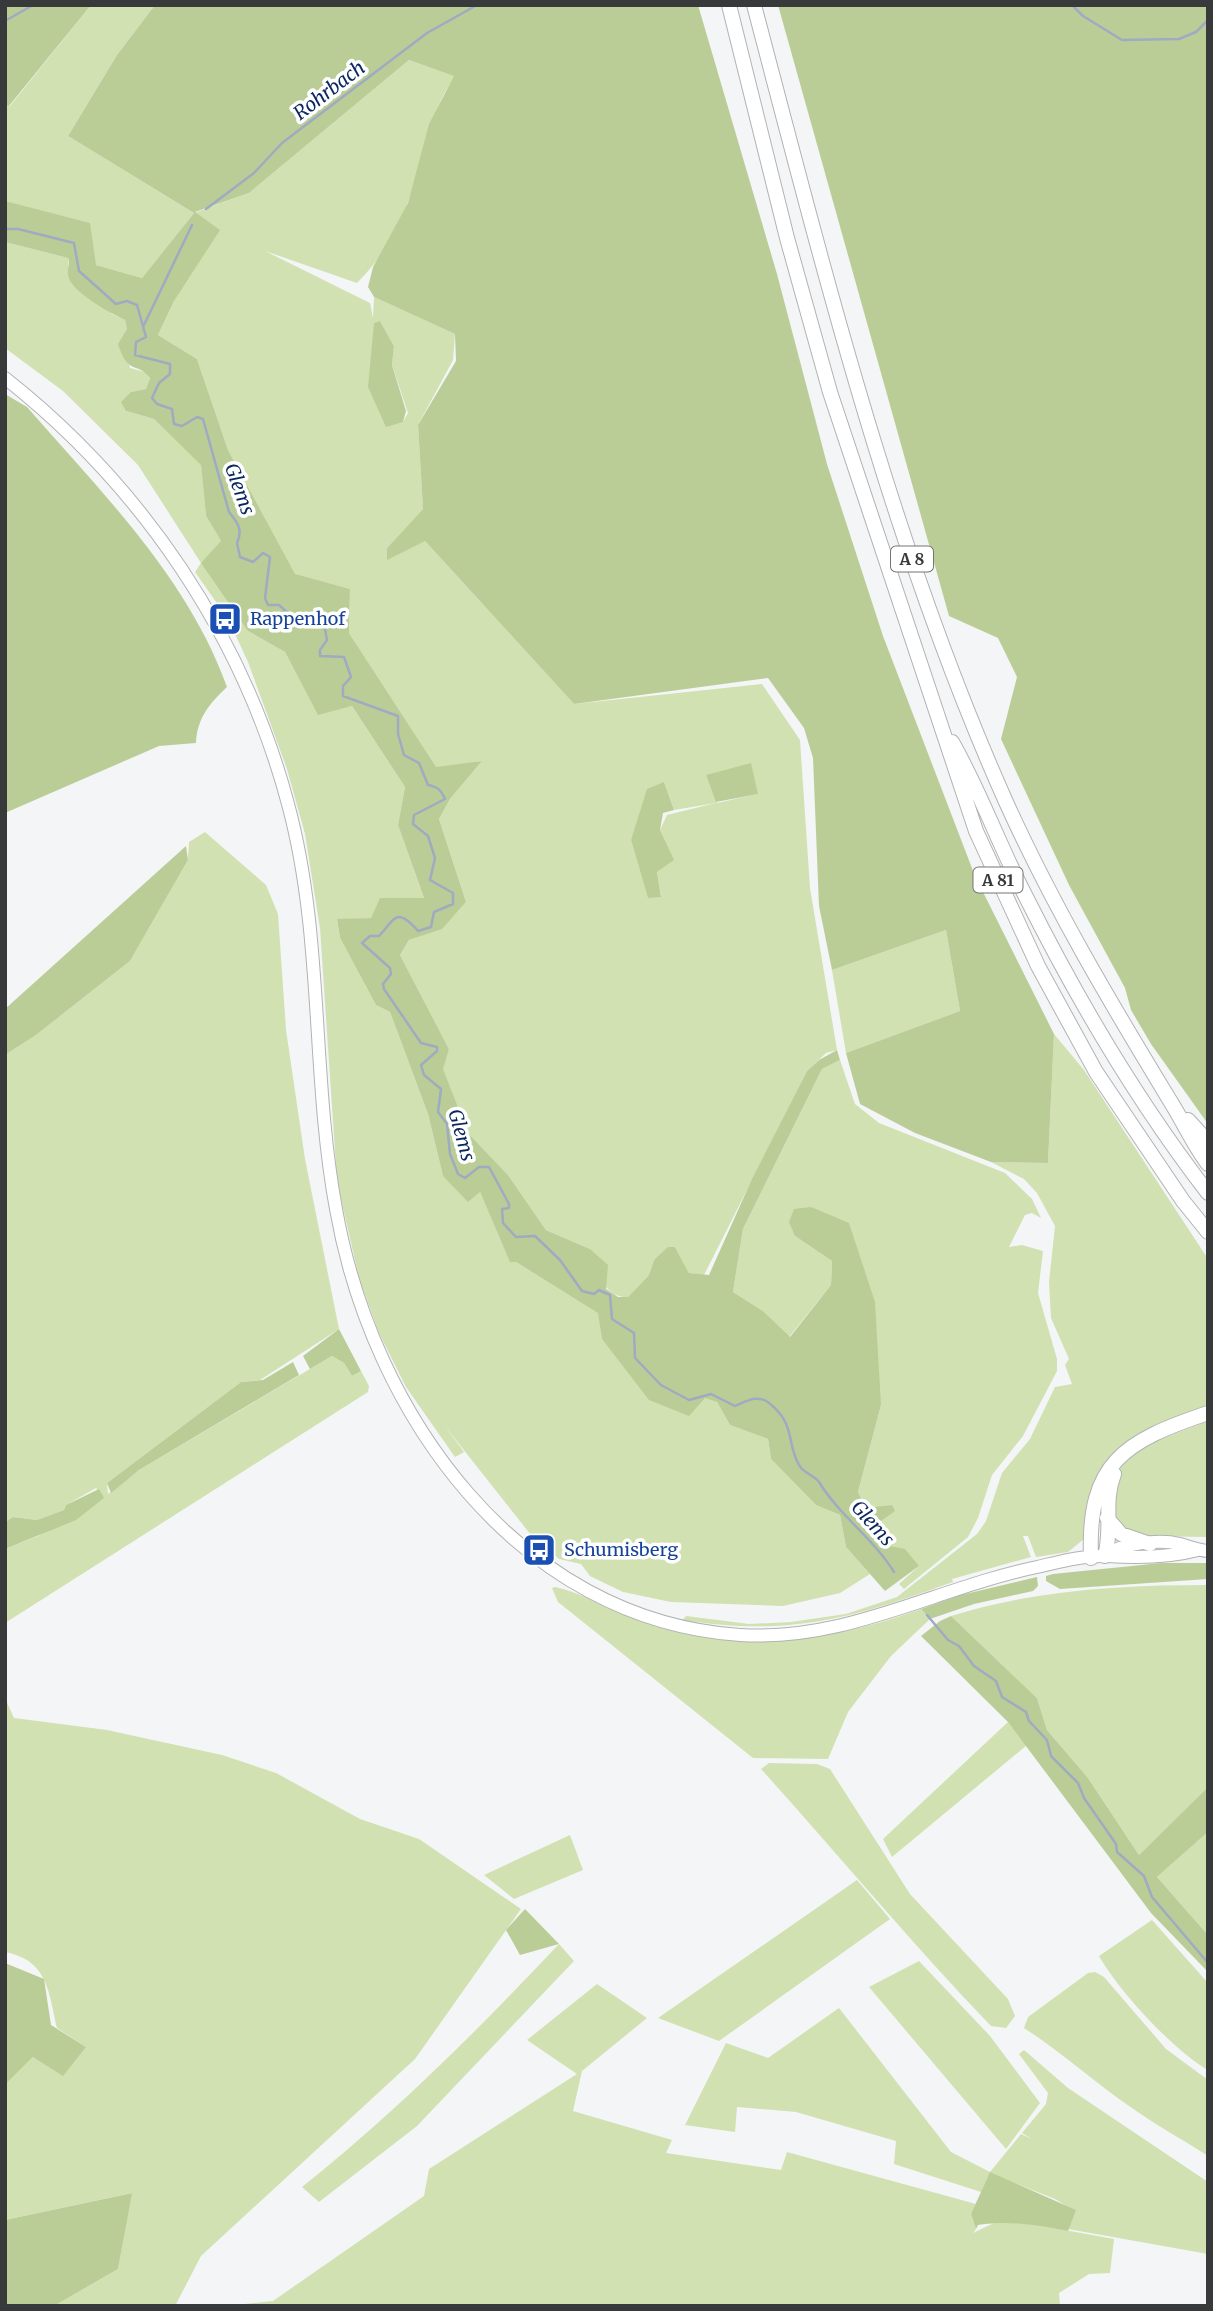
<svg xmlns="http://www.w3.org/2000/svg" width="1213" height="2311" viewBox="0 0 1213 2311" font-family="Merriweather,serif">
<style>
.green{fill:#d1e1b2;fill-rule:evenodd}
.forest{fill:#bbcd97}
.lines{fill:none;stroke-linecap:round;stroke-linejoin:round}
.stream{stroke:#9eabc0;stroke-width:2.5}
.major-casing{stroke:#b1b2b4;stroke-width:14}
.highway-casing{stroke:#b1b2b4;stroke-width:16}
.major{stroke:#fff;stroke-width:12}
.highway{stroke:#fff;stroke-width:14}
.labels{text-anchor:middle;stroke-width:7;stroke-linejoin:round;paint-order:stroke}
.shield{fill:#fff;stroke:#747475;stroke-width:2}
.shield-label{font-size:16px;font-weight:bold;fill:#38393a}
.transit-label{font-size:18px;fill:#164399;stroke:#fff;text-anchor:start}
.water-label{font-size:19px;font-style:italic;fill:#09265e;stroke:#fff}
</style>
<rect width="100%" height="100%" fill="#f4f5f7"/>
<path class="green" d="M91,5H155L117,55L68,136L194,213L249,193L409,60L455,76C428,115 423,157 408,202C398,232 379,261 357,283L265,251L370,303L373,318L374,297L455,334L453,360L418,425L423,509L387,548L425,541L574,704L762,684L800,740L810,888L837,1050L826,1053L807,1071L704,1275L689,1273L675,1247L654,1260L649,1275L628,1297C602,1298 598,1269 590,1249L546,1230L508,1175L468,1133L442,1069L449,1049L400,955L409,940L442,928L466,902L439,819L450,799L482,761L436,768L349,633L350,589L295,575L228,450L197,359L158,335L174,301L194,213L142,278L96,265L5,201V104L10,106ZM380,321L394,346L392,365L408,413L403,422ZM706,775L757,794L717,803ZM664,782L674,810L716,803L667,815L660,830L673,860L657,872L661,896L648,897L631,840L639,820Z
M5,242L68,258V275L112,314L125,320L127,329L124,336L130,368L145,372L150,378L146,389L131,392L126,411L154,419L201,464L206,516L221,541L248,631L285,652L318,714L352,706L405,787L398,825L424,898H381L371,918L337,920L340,938L376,1005L390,1012L428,1114L443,1176L480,1192L510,1261L516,1262L599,1313L602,1339L622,1362L717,1402L730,1425L768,1439L771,1459L816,1505L840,1515L846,1547L870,1574L840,1593L783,1606L671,1602L623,1592L590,1576L581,1564L559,1559L531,1535L444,1425L464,1452L455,1457L406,1387L379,1333L359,1278L337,1181L320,928L305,834L287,769L248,662L228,619L195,572L201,563L138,465L63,391L5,348Z
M205,832L266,885L278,914L286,1030L305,1159L339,1329L260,1380L241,1382L107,1483L108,1494L139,1470L332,1356L344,1363L352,1376L361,1371L369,1386L368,1392L5,1623V1549L38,1536L104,1498L96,1488L66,1505L64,1510L37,1520L13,1517L5,1522V1055L36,1035L130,961L188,860L189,842Z
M946,930L960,1011L846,1053L832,970Z
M1054,1034L1084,1070L1208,1259V1406C1164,1420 1113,1438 1093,1485C1086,1502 1087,1521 1084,1539L1068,1552L1036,1557L1028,1536H1023L1031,1557L952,1579L953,1582C853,1618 790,1637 683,1620L686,1616L749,1624L791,1622L846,1614L897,1597L977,1534L986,1521L1002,1473L1030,1439L1055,1387L1072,1384L1065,1365L1069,1359L1051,1318L1049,1282L1055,1226L1037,1193L1024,1179L991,1162L1048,1163Z
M840,1060L855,1104L879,1123L1005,1173L1032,1199L1041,1218L1032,1213L1025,1215L1009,1247L1022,1245L1043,1251L1038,1293L1057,1359V1371L1023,1436L992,1475L978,1518L968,1537L904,1589L899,1584L919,1566L885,1545L881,1521L864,1508L858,1492L881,1405L849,1223L795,1236L832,1261L831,1285L789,1337L763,1311L733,1292L743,1229L822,1069Z
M1208,1421V1537L1132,1536L1112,1516L1118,1472L1125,1462L1140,1447Z
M1208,1585V1787L1139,1855L1088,1778L1047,1730L1037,1698L951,1616C1033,1590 1123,1585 1208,1585Z
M555,1587C584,1593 611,1611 639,1620C735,1652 828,1643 921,1609L930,1619L891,1656L848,1712L828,1759L753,1758L558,1602L552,1588Z
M5,1698L14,1718L107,1730L222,1755L276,1773L360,1819L419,1839L521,1909L415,2059L201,2256L175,2306H54L118,2269L131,2193L5,2220V2085L33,2057L86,2047L57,2028C49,1993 48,1960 5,1952Z
M1008,1722L1027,1745L892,1857L883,1839Z
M769,1763L817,1764L830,1769L910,1894L1008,1999L1015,2016L1006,2028L991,2026C911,1943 838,1854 761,1769Z
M1208,1832V1935L1157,1877Z
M570,1835L583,1870L514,1899L484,1875Z
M857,1880L890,1919L719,2041L658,2018Z
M1152,1920L1208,1983V2070C1174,2051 1118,1990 1099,1956Z
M559,1944L574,1961L417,2126L319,2202L302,2187C395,2113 478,2030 559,1944Z
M919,1961L990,2036L1040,2103L1006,2149L869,1987Z
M1095,1972L1104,1977L1166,2049L1208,2080V2156C1182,2139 1154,2124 1129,2106C1093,2081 1061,2052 1024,2028L1028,2017L1088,1973Z
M597,1984L647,2018L582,2071L573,2111L672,2140L666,2153L781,2170L787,2152L976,2204L971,2214L976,2229L973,2233L996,2222L1026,2223L1114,2239L1110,2273L1089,2274L1059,2293L1060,2306H225L273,2301L424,2196L429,2169L577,2074L527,2040Z
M839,2008L951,2152L990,2172L1021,2134L1032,2139L1022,2133L1046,2104L1048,2093L1019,2054L1024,2050L1068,2088L1208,2182V2254L1068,2229L1075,2211L1055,2199L990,2173L981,2192L894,2164L896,2141L796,2112L737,2107L735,2132L685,2125L726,2043L768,2058Z"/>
<path class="forest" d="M5,5H91L9,106L5,104Z
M155,5H698L777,274L827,464L883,636L975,876L1054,1034L1048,1163L991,1162L915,1133L860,1104L846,1053L960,1011L946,930L832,970L819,906L813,758L804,728L768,678L574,704L425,541L387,560V548L423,509L418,425L456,361L455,334L374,297L368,287L373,267L408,203L429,124L454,76L409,60L249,193L195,212L220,230L174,301L158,335L197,359L228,450L295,574L350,589L349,633L436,767L482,761L450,799L439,819L466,902L442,929L409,940L400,955L449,1049L443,1069L468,1133L508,1175L546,1230L590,1249L608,1265L606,1289L618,1297H628L649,1275L654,1260L668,1247H675L689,1273L709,1275L752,1179L807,1071L819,1060L837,1050L840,1060L822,1069L743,1229L733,1292L763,1311L790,1337L831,1285L832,1261L795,1236L789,1222L794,1209L811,1207L849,1223L875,1302L881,1405L858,1492L865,1508L892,1505L895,1511L881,1521L885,1545L905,1549L919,1566L885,1591L846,1547L840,1515L816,1505L771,1459L768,1439L730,1425L717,1402L705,1398L689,1416L649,1400L602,1339L598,1313L516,1262H510L480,1192L468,1202L443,1176L428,1114L390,1012L376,1005L340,938L337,919L371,918L380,898H424L398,825L405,787L352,706L318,715L285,652L248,631L201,563L221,541L206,516L201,465L154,419L126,411L121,402L131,392L146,389L150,378C137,361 128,376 118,344L127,329L125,320C111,313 70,292 68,275C67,268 70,264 68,258L5,242V201L90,223L96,265L142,278L194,213L68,136L117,55Z
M778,5H1208V1124L1151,1044L1131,1010L1125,988L1069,885L1001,739L1017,677L998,638L949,616Z
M380,321L394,346L392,365L406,411L403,422L386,427L368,387L374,323Z
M5,394L27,407C102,493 188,578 227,687C210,703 197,718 196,743L159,746L5,813Z
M751,763L758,794L716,802L706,775Z
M664,782L674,810L663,813L660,830L674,860L657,872L661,897L648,898L631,840L647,789Z
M186,846L188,860L130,961L36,1035L5,1055V1009Z
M339,1329L361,1371L352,1376L344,1363L332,1356L310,1369L303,1356Z
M293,1362L299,1375L139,1470L111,1493L107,1483L241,1382L263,1380Z
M99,1489L104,1498L76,1520L5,1549V1522L13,1517L37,1520L64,1510L66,1505Z
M1161,1563H1208V1579L1060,1589L1046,1581V1576L1053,1574Z
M1037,1577L1038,1586L1033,1591L974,1604L930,1619L921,1609L961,1595Z
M951,1616L1037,1698L1047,1730L1088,1778L1139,1855L1208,1787V1832L1157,1877L1208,1935V1972L1151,1913L1008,1722L921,1636L940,1621Z
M525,1909L559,1944L520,1955L506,1930Z
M5,1963L44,1979L51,2025L86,2047L63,2076L33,2057L5,2085Z
M990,2172L1076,2210L1068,2231C1038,2225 1009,2220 978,2225L976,2229L971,2214Z
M132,2193L118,2269L54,2306H5V2220Z"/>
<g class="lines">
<path class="stream" d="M1072,5L1083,16L1122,40L1179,39L1196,32L1208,20
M5,21L33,5
M206,209L254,173L282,143L427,33L477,5
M5,229H18L74,243L79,271L116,304L127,301L137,305L146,337L136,342L135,355L170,364V374L159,383L152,398L157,404L172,409L174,424L182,426L197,417L203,419L229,512C238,523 243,530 237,543L240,557L253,562L263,553L270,557L265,598L268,605H279L302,626L316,623L325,629L327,640L320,650V656L344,657L351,677L343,686V696L398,716V734L404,755L419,763L428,785C438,787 441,790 445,799L414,815L413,824L428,836L435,858L430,880L453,893V904L434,912L431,927L418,931C396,906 395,919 379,936H370L362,943L390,968L391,974L383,984L384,989L421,1043L437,1047V1051L421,1065L424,1075L441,1089L438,1112L447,1124L450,1154L458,1174L465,1178L479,1167H489L509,1204V1208L502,1209L503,1223L516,1237L535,1236L560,1260L582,1291L594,1294L599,1290L610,1295L612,1319L634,1333L635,1358L661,1385L689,1400L711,1394L735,1406C747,1401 758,1394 769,1403C796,1424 786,1442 799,1465C803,1473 814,1475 819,1482C839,1515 873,1538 894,1572
M144,325L192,225
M927,1615L948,1640L959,1646L974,1666L996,1681L1002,1697L1026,1712L1029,1721L1047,1740L1051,1756L1078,1783L1084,1798L1116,1844L1117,1852L1144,1876L1152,1897L1208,1963"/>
<defs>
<path id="major" d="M5,378C142,486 243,635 288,804C324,937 311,1074 336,1209C372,1414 518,1620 740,1635C846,1642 936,1588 1037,1567C1059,1562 1085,1555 1107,1556C1138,1558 1168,1558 1198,1550
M1105,1556C1121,1543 1159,1539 1180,1544C1190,1547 1198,1550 1208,1551"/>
<path id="highway" d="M729,5L787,238L830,392L976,831L1038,966L1096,1072L1183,1201L1208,1232
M754,5C825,274 892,547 1006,802C1053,906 1110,1002 1169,1099C1183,1121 1193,1144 1208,1164
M952,742C980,791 999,845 1025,895C1077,999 1137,1101 1208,1193
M1188,1120L1208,1142
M1107,1518L1121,1534L1150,1544
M1105,1556C1113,1528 1103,1501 1114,1474
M1091,1558C1087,1462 1125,1441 1208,1413"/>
</defs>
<use href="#major" class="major-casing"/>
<use href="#highway" class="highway-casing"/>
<use href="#major" class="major"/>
<use href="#highway" class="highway"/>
</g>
<defs>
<symbol id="bus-square" viewBox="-11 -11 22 22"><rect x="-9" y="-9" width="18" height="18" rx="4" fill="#1a4fb4" stroke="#fff"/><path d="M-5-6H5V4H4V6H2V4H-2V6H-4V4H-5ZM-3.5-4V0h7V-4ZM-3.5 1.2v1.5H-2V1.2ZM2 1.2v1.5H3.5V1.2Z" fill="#fff"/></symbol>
</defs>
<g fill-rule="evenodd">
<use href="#bus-square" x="206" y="600" width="38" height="38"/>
<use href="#bus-square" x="520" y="1531" width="38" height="38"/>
</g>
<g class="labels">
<g class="shield">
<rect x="891" y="546.5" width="42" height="25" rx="5"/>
<rect x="973.5" y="867.5" width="49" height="25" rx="5"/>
</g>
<g class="shield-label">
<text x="912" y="565">A 8</text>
<text x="998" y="886">A 81</text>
</g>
<g class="transit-label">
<text x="250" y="625">Rappenhof</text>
<text x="564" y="1556">Schumisberg</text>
</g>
<g class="water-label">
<text transform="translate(329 90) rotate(-37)" y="7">Rohrbach</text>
<text transform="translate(240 489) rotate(70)" y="7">Glems</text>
<text transform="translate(462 1135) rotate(74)" y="7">Glems</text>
<text transform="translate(873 1523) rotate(48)" y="7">Glems</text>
</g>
</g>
<rect width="1213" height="2311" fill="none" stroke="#38393a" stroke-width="14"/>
</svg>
